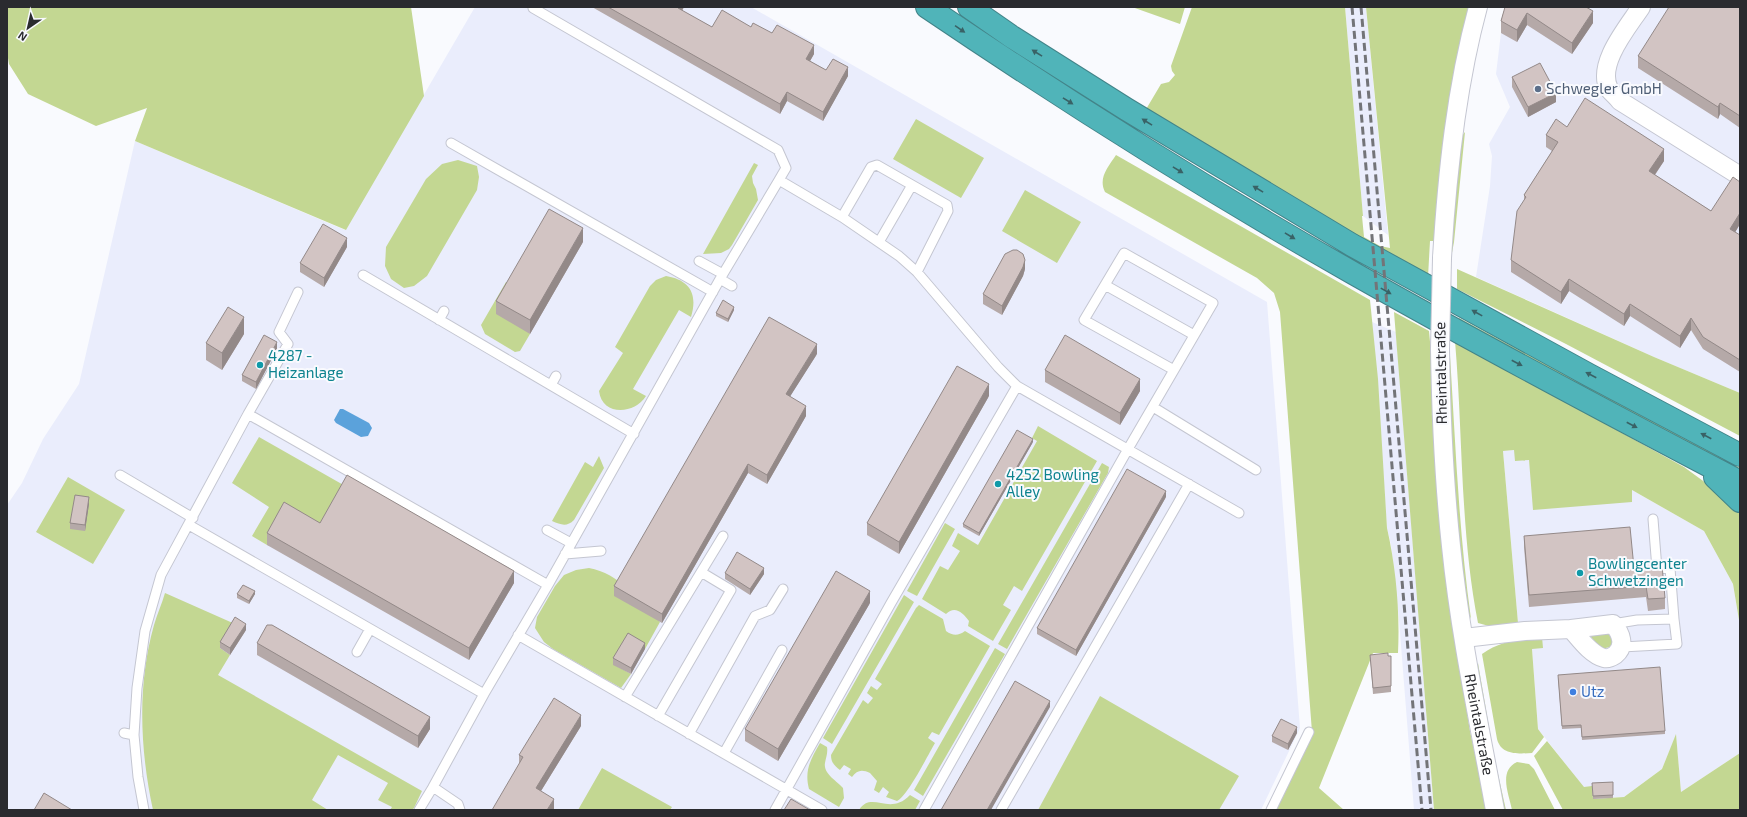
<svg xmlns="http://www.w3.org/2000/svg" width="1747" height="817" viewBox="0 0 1747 817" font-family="'Exo 2',sans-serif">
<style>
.built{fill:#eaedfc}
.green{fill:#c3d792}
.water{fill:#5ba2db}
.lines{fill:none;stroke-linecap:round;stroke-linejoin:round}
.lane-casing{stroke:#c4c6d1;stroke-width:11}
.street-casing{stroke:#c4c6d1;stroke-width:20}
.highway-casing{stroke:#438489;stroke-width:24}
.lane{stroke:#fff;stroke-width:9}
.street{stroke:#fff;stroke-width:18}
.highway{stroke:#50b4b9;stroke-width:22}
.rail{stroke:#737478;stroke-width:3;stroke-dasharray:8 4;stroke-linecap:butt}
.street-bridge-casing{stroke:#c4c6d1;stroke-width:20;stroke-linecap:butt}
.street-bridge{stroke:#fff;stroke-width:18}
.wall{fill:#b5a9a8}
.shaded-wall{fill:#938988}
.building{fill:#d2c4c3;stroke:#938988}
.oneway{fill:#396266}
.service-dot{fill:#5c6f8a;stroke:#f9fafe;stroke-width:1.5}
.culture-dot{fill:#0f9aa8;stroke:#f9fafe;stroke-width:1.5}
.shop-dot{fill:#3f7fe0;stroke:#f9fafe;stroke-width:1.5}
.labels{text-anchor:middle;stroke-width:4;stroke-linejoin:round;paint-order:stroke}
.service-label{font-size:15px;fill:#4e5e75;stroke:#f9fafe;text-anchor:start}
.culture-label{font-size:15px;fill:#0d838f;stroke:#f9fafe;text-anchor:start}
.street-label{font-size:15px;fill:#2a2b2f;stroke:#f9fafe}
.shop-label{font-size:15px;fill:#366cbe;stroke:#f9fafe;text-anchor:start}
</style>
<rect width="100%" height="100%" fill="#f9fafe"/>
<path class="built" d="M475,7H751L1267,302L1300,728L1261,810H7V505L22,483L43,439L79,384L135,141L345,230Z
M1345,7H1366L1388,235L1363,216Z
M1508,7H1740V393L1654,357L1476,277L1490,186L1492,156L1489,144L1510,107L1496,74L1501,33Z
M1372,322L1396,332L1434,810H1414L1399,620L1391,545L1387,528Z
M1514,450L1529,460L1632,502V490L1704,531L1733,584L1740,626V753L1681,792L1676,735L1662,769L1624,797L1593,799L1538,729L1532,649L1518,623L1503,451Z"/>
<path class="green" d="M7,7H411L424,96L346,230L135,141L147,108L96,126L28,94L9,64L7,52Z
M1132,7H1185L1180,24Z
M1192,7H1345L1363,216H1362L1364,237L1380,246L1390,248L1366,7H1471L1436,219L1434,241H1430L1428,277L1145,111L1161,84L1169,82L1175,75L1172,71L1171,66Z
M916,119L984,158L961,198L893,159Z
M1465,132L1454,242L1448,274L1461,137Z
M1116,155L1370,300L1378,379L1387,528C1396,568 1400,611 1398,653H1373L1319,788L1344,810H1275L1312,732L1280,312L1274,293L1257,278L1105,192C1098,178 1108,167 1116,155Z
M458,160L477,166L479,177L477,190L427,276L414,286L404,288L391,279L385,266L386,247L426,179L442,164Z
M754,163L758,165L752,176L753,183L756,189L758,200L732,245L729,249L721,253L703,254Z
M1025,190L1081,222L1057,263L1002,231Z
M1457,269L1654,357L1740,393V436L1566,344L1457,289Z
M666,276C690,280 698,294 691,317L679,310L633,389L646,396C634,415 602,416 599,391L623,353L615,347L650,286L656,280Z
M506,282L513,286L530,334L520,351L515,352L485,334L481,325Z
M1394,312L1429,331L1461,676L1470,731L1487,810H1434Z
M1459,318L1740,468V472L1459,322Z
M1447,339H1449C1455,432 1458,526 1471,619L1466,607L1453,476Z
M1455,341L1684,467L1725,497L1740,510V626L1733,584L1704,531L1632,490V502L1533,510L1529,460L1515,461L1514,450L1503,451L1518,623L1489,626L1478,623C1460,531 1463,434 1455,341Z
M1038,426L1097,461L1022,591L1014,586L1003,605L1011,610L993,641L968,626L969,621C963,613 955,605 946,614L922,599L940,566L948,570L960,551L952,546L958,533L978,545L1037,441L1032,438Z
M259,437L347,487L483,604L267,545L252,536L269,507L232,483Z
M599,456L604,468L574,520C567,527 561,525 552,521L585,462L593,467Z
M1102,463L1109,467L1108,473L1007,649L998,644Z
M68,477L125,510L93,564L36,532Z
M945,523L955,529L917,596L907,591Z
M589,568C619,573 640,601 660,622L645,649L628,639L613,664L631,674L621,688L553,649L544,642L535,628L537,617L555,586L564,575L576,570Z
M165,593L235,624L220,648L230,655L218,675L422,791L414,808L412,810H390L392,807L378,800L388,783L338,755L312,800L328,810H153C140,750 137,685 154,625C157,614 162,604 165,593Z
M904,595L914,602L832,744L823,738Z
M919,605L943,619L946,631C953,636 958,636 965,631L990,646L939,735L932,732L928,738L935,743C928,755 907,797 897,801L886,797L889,792L883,787L879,793L874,790L877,781L870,773C862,769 857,770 852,777L848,774L851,769L844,765L840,770C835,766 831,763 831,755L863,700L868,704L873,698L867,693L871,686L877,690L882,684L875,679L916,608Z
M1608,633L1613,641L1610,647L1601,649L1591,637L1593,634Z
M1542,637L1543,648L1532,649L1538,729L1544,737L1532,753C1518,754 1501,755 1497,739L1482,654C1501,640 1519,640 1542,637Z
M995,648L1005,654L923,796L914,790Z
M1478,663L1494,756L1506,810H1502L1476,670Z
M1100,696L1239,776L1219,810H1038Z
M1676,734L1681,792L1740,753V810H1563L1534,756L1547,741L1584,787L1592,786L1593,799L1624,797L1662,769Z
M820,743L827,747C828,753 826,757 825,763C823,774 837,781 843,788L844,798L839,807L809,789C804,770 811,759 820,743Z
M1517,762L1529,764L1534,769L1555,810H1512C1509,794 1498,771 1517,762Z
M602,768L672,807L670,810H578Z
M910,795L920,801L915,810H859C872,790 889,817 910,795Z"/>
<path class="water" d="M340,409H343L369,423L372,428L368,436L361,437L336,423L334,420Z"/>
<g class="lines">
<defs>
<path id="lane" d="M533,8L778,150L786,168L779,180
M451,143L713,292
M842,217L871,167L877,165L947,205L948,211L917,272
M879,242L912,185
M699,261L723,274
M363,275L634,434
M720,279L732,286
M1105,285L1194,335
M439,320L444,311
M551,385L556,376
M1153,407L1256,470
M248,414L288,344L279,332L298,292
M120,475L193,518
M189,525L484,694
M547,530L571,543
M565,554L601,551
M1613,624L1637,620L1674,619L1670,568L1657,569L1653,519
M518,635L822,810
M1622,647L1677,644L1674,619
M357,652L370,629
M625,697L723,536
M658,716L731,590L701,572
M124,733L134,735
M689,734L755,616L770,610L783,589
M724,753L782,650
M144,810L138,777L134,735L137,688L145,631L161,575L248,414L548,585L720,279L779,180L842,217L899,256L917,272L998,367L1017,386L1239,513
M419,810L433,787
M460,810L458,804L433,787L484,694L548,585
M775,810L891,603L1017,386
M924,810L1128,449L1213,303L1124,253L1084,320L1174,370
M1001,810L1189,484
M1271,810L1309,732"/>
<g id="street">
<path d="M1641,7C1628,27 1596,64 1609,89C1612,93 1617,97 1620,101L1740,176"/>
<path d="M1442,258C1447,174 1456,88 1478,7"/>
<path id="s1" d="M1440,349C1441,415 1444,481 1451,546C1460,635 1479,723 1495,810"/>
<path d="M1464,638L1525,631L1571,629C1579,638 1591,655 1604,658C1608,659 1612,657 1615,655C1626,646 1621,633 1613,624L1571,629"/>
</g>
<path id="highway" d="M927,7C1066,101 1207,190 1353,273C1480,345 1610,414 1740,482
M969,7L1012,37L1126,109L1352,245L1589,375L1740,455
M1715,477L1740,501"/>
</defs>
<use href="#lane" class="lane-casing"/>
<use href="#street" class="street-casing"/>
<use href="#highway" class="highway-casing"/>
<use href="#lane" class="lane"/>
<use href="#street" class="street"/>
<use href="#highway" class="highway"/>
<path class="rail" d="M1352,7L1422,810
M1361,7L1431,810"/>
<defs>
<path id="street-bridge" d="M1440,349L1442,258"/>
</defs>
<use href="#street-bridge" class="street-bridge-casing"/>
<use href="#street-bridge" class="street-bridge"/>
</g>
<path class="wall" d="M592,7H684L682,11L712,27H751L772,33L814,54L810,61L826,70L848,76L823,121L787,101L780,114Z
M1505,7L1593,23L1572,54L1527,25L1517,42L1501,33V21Z
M1740,7V128L1720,114L1718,119L1638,68V56Z
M1512,77L1556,102L1528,117L1512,87Z
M1567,127L1664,161L1655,175L1711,211L1740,182V224L1735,232L1740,235V372L1703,349L1691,330L1680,348L1630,316L1624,326L1569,291L1561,304L1511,272V260L1524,200V195L1552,151L1546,147V135Z
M583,242L530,334L496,314V301Z
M347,247L324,287L300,272V263Z
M1025,269L1023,276L1002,315L983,304V294Z
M734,310L728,322L716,316V313Z
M244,334L222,370L206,360V343Z
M277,349L256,389L242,381V375Z
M817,354L790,396L806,416L767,484L748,473L662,623L614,596V586Z
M1045,370L1140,391L1120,425L1045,382Z
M989,396L899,554L867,535V523Z
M1033,442L979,536L963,527V524Z
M1166,497L1076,656L1037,634V628Z
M89,504L85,531L70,529V523Z
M320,523L514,583L469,660L267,545V533Z
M1524,536L1634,568L1665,598V609L1648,611L1646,597L1529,607L1524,547Z
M725,573L764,574L750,595L725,579Z
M237,594H255L249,604L237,598Z
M870,603L778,761L745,741V729Z
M246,630L230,655L220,648V642Z
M257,643L430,729L418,748L257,655Z
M645,649L631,674L613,665V658Z
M1370,655L1391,656V692L1373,694Z
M1558,678L1665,731V734L1582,740L1581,728L1562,729Z
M581,726L541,791L554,810L519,763V755Z
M1297,733L1288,750L1272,742V736Z
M1613,782V798L1593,799L1592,783Z"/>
<path class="shaded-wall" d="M679,7H684L678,17V8Z
M1593,11V23L1572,54V43Z
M1527,13V25L1517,42V30Z
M814,45V54L806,68V59Z
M848,67V76L823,121V112Z
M787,92V101L780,114V104Z
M1556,93V102L1528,117V107Z
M1720,103V114L1718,119V107Z
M1664,149V161L1649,183V171Z
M1740,213V224L1730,241V229Z
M583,228V242L530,334V320Z
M347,238V247L324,287V278Z
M1025,260V269L1023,276L1002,315V306Z
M1569,279V291L1561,304V292Z
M1630,304V316L1624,326V314Z
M734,307V310L728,322V319Z
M244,317V334L222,370V353Z
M1691,318V330L1680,348V336Z
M277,342V349L256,389V382Z
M817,344V354L786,403V394Z
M1140,379V391L1120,425V413Z
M989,384V396L899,554V542Z
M806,406V416L767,484V475Z
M1033,439V442L979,536V533Z
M748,464V473L662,623V614Z
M1166,491V497L1076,656V650Z
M89,497V504L85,531V525Z
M764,568V574L750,595V589Z
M514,571V583L469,660V648Z
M255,591V594L249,604V601Z
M870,591V603L778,761V749Z
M246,624V630L230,655V648Z
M645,643V649L631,674V668Z
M1050,701V707L991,810H987Z
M581,715V726L536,799V788Z
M430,717V729L418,748V736Z
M1297,727V733L1288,750V744Z
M554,799V810H547Z"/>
<path class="building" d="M608,7H679L678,8L712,27L722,10L751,27L753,23L772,33L777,25L814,45L806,59L826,70L833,59L848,67L823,112L787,92L780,104Z
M1505,7H1586L1593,11L1572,43L1527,13L1517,30L1501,21Z
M1669,7H1740V116L1720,103L1718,107L1638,56Z
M1540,63L1556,93L1528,107L1512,77Z
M1585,98L1664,149L1649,171L1711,211L1733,177L1740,182V213L1730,229L1740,235V360L1703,337L1691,318L1680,336L1630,304L1624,314L1569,279L1561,292L1511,260L1517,211L1526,197L1524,195L1558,142L1546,135L1556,119L1567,127Z
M549,209L583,228L530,320L496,301Z
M323,224L347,238L324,278L300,263Z
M1013,250H1017L1023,254L1025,260L1023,267L1002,306L983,294L1005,254Z
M723,300L734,307L728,319L716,313Z
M228,307L244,317L222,353L206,343Z
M769,317L817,344L786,394L806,406L767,475L748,464L662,614L614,586Z
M264,335L277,342L256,382L242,375Z
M1065,335L1140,379L1120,413L1045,370Z
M957,366L989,384L899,542L867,523Z
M1017,430L1033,439L979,533L963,524Z
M1127,469L1166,491L1076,650L1037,628Z
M347,475L514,571L469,648L267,533L284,502L320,523Z
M75,495L89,497L85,525L70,523Z
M1630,527L1634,568L1662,565L1665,598L1648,599L1646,586L1529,595L1524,536Z
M737,552L764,568L750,589L725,573Z
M836,571L870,591L778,749L745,729Z
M243,585L255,591L249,601L237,594Z
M235,617L246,624L230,648L220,642Z
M267,625H272L430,717L418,736L257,643Z
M628,633L645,643L631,668L613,658Z
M1388,653V656H1391V686L1373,688L1370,655Z
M1660,667L1665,731L1582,737L1581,725L1562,726L1558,675Z
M1015,681L1050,701L987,810H941Z
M554,698L581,715L536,788L554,799L547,810H492L523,757L519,755Z
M1281,719L1297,727L1288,744L1272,736Z
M1613,782V795L1593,796L1592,783Z
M44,793L72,810H34Z
M791,799L810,810H784Z"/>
<defs><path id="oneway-solid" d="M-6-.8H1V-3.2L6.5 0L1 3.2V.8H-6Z"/></defs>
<g class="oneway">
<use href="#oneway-solid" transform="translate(960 29) rotate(34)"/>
<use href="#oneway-solid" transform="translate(1037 53) rotate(-148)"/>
<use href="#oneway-solid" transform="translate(1068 101) rotate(32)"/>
<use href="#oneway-solid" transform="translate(1147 122) rotate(-148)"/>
<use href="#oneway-solid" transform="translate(1178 170) rotate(31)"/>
<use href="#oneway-solid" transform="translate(1258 189) rotate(-149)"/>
<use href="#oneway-solid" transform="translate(1290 236) rotate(31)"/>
<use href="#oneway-solid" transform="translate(1386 291) rotate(29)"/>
<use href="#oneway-solid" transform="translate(1477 313) rotate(-151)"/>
<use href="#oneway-solid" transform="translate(1517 363) rotate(28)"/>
<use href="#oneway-solid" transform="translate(1591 375) rotate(-152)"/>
<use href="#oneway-solid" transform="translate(1632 425) rotate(28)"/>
<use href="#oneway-solid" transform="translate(1706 436) rotate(-152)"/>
</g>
<circle class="service-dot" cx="1538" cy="89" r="4"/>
<g class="culture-dot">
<circle cx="260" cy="365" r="4"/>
<circle cx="998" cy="484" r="4"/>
<circle cx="1580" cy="573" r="4"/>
</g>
<circle class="shop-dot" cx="1573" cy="692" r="4"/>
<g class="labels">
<g class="service-label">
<text x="1546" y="94">Schwegler GmbH</text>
</g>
<g class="culture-label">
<text x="268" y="361">4287 -<tspan x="268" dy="17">Heizanlage</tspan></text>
<text x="1006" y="480">4252 Bowling<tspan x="1006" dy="17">Alley</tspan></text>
<text x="1588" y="569">Bowlingcenter<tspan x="1588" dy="17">Schwetzingen</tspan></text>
</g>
<g class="street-label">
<text transform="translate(1441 373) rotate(-91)" y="5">Rheintalstraße</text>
<text dy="5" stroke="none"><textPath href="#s1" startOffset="378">Rheintalstraße</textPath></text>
</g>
<g class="shop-label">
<text x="1581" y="697">Utz</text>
</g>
</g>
<rect width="1747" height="817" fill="none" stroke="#2a2b2f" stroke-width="16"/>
<g transform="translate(28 28) rotate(214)" stroke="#f9fafe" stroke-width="3" paint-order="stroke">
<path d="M0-3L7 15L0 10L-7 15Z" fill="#2a2b2f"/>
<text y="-6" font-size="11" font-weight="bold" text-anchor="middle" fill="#2a2b2f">N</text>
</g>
</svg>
